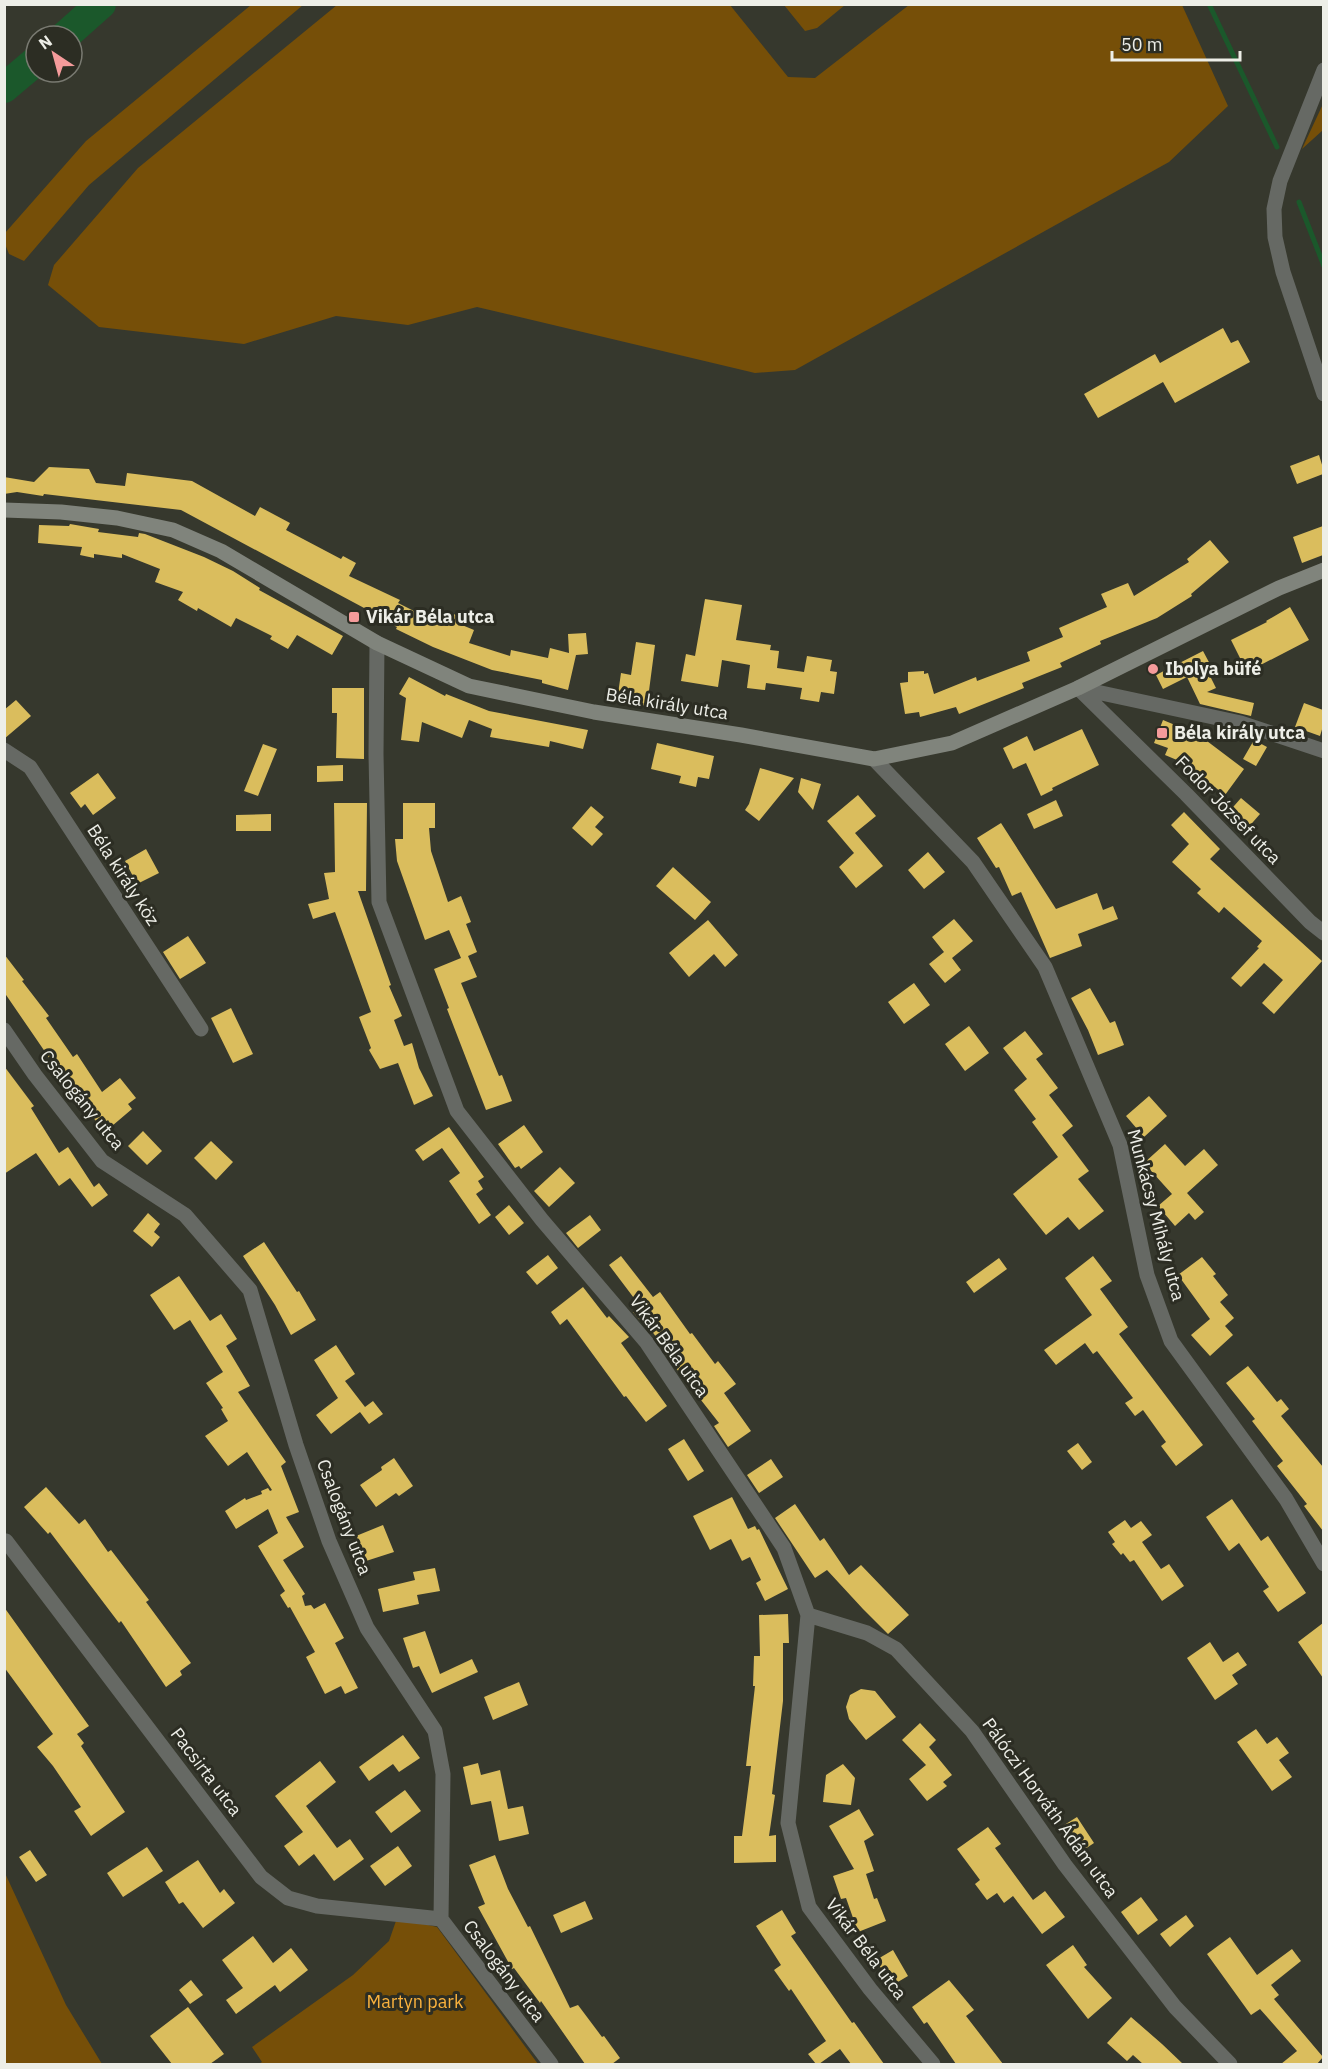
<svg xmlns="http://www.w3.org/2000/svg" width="1328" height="2069" viewBox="0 0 1328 2069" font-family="'IBM Plex Sans',sans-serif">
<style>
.green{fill:#764f08}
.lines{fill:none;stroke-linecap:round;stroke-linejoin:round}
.stream{stroke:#1b582b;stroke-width:5}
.river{stroke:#1b582b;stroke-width:30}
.building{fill:#dabd5d}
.street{stroke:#666964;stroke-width:15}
.secondary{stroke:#80847c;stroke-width:15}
.poi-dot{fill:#f59b9b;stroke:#2c2d23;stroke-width:2}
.labels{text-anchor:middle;stroke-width:6;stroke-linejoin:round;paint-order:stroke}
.poi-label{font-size:18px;font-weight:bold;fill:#edeee7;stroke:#2c2d23;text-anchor:start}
.street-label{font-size:18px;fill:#edeee7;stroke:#2c2d23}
.park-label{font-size:18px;fill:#fab23d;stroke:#2c2d23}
</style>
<rect width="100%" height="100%" fill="#36382d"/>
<path class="green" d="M251,5H303L89,185L24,261L9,254L5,244V233L86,141Z
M337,5H730L788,77L815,78L909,5H1182L1228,106L1169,162L795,370L755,373L477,307L408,325L336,316L244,344L99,327L48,285L54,265L138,168Z
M784,5H845L817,28L805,31Z
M1323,104V130L1302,149Z
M4,1871L66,2005L102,2064H5Z
M397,1918L437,1927L538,2064H259L262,2062L252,2047L353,1975L389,1941Z"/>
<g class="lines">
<path class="stream" d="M1209,4L1277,147
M1299,202L1324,266"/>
<path class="river" d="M65,36L101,4
M4,88L36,61"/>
</g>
<path class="building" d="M1223,328L1231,343L1238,340L1250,362L1175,403L1163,382L1098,418L1084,394L1155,354L1160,363Z
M1319,455L1323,468V474L1297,484L1290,466Z
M49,467L89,469L96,483L125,486L127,473L192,481L255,516L260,507L290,523L286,530L341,559L343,556L356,563L349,576L400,600L398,603L442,625L448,612L464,618L462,625L474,630L469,643L510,656L511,650L548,658L550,648L569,653L568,634L586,633L588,654L576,655L568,690L542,683V680L492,670L433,647L396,629L397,627L364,611L366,609L181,510L44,494L43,496L17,492L4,494V477L34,482Z
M70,524L99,529L98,532L138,537L139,533L145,534L204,557L233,571L260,588L259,590L343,636L332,655L297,635L288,649L270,639L272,636L236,618L231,627L198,608L197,611L178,600L183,592L155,582L160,569L122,554V558L94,554V558L80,555L82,547L38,543L39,525L69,526Z
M1323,526V555L1302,563L1293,537Z
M1210,540L1229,562L1191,594L1192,596L1157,618L1100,641L1101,644L1060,663L1062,667L1022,683L1024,688L959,714L956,707L920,717L919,712L905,714L900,683L908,682V672L924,671V674L928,673L934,694L976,677L977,681L1030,661L1027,652L1063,637L1059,628L1107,607L1101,594L1128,583L1134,596L1189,562L1187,559Z
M705,599L742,605L736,640L771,645L770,650L779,651L777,668L804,672L807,656L832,660L830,671L837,672L834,694L821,692L819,702L800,699L802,688L766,683L765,690L747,688L750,665L722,660L718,687L681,681L686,654L695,656Z
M1290,607L1309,640L1247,672L1231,640L1267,622L1266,621Z
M636,642L655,645L647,706L617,701L621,673L631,675Z
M1203,651L1211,666L1206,668L1216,688L1207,692L1254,703L1251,716L1200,704L1187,677L1163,689L1156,675Z
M409,677L445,696L446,694L489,711L588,730L583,749L550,741L549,747L490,737L492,729L469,720L462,738L422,722L419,742L401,740L406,698L399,694Z
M332,688H364V759L336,758L337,713H332Z
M16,700L31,716L4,739V710Z
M1304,703L1323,710V726L1320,736L1295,727Z
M1163,720L1199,735L1244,769L1225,795L1184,763L1165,755L1168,748L1154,743Z
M1082,729L1099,765L1052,788L1053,790L1041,796L1026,763L1013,769L1003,748L1027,736L1034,751Z
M1254,740L1267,747L1256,766L1243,759Z
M657,743L714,756L709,779L698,777L696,787L679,783L681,776L651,769Z
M263,744L277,749L258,796L244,791Z
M343,765V781L317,782V766Z
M760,768L794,778L759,821L745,810L749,804Z
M98,773L116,798L93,815L85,804L81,808L70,793Z
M801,778L821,784L813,810L798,792Z
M858,795L876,816L855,833L883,866L856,888L839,867L854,853L827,821Z
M1241,798L1260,814L1246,830L1227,814Z
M1056,800L1063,816L1034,829L1027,814Z
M334,803H367L366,891H358L391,985L389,986L402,1016L394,1020L404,1046L412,1043L419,1068L433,1096L414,1105L398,1063L380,1069L369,1050L371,1048L359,1017L371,1012L335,912L313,919L308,904L329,899L324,873L335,872Z
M403,803H435V828H429L431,851L448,902L461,896L471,922L466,924L477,952L468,956L477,977L461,983L499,1076L502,1075L512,1101L486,1110L447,1009L449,1008L434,969L461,958L449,930L425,940L397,861L395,839H403Z
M591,806L604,817L595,827L603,834L592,846L572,828Z
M1184,812L1220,849L1210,859L1322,961L1274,1014L1262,1003L1283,980L1264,963L1241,987L1231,978L1259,948L1257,947L1262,941L1224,907L1219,913L1197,893L1201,889L1172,862L1189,844L1171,825Z
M271,814V831H236V815Z
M1001,823L1056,909L1097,893L1103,910L1113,906L1118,919L1078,934L1082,946L1050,958L1021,892L1012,896L999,867L996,868L977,838Z
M146,849L159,873L137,884L125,861Z
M928,852L945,872L924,889L908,870Z
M673,867L711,902L695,920L656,886Z
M954,919L973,941L952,958L961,970L945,983L929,964L944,952L932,937Z
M708,920L738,955L725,967L714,954L689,977L669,953Z
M188,936L206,963L180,979L163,952Z
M4,954L24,980L22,981L49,1016L46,1018L73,1057L77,1054L102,1092L120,1078L136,1098L128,1104L132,1109L112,1126L108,1120L100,1126L74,1094L4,992Z
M914,983L930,1005L904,1024L888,1002Z
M1090,988L1110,1023L1115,1021L1124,1045L1098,1055L1088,1030L1071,998Z
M231,1008L253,1054L233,1063L211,1018Z
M969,1026L989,1053L965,1071L945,1044Z
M1025,1031L1043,1054L1036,1059L1058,1088L1049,1095L1073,1126L1062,1135L1089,1171L1078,1179L1104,1211L1079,1230L1068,1217L1046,1235L1013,1194L1058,1157L1032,1122L1036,1119L1014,1090L1027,1079L1003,1048Z
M4,1066L34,1106L31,1108L59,1153L68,1147L94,1187L99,1183L108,1195L92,1207L70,1178L59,1186L36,1153L4,1174Z
M1149,1096L1167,1116L1144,1137L1126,1116Z
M524,1125L543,1152L521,1169L519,1166L515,1168L498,1144Z
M449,1127L484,1177L478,1181L483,1189L476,1194L491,1215L479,1224L449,1181L460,1173L442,1148L423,1161L415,1150Z
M143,1131L162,1151L147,1165L128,1146Z
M211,1141L233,1162L216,1180L194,1158Z
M1165,1144L1185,1166L1204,1149L1218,1165L1187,1193L1204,1212L1195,1220L1189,1213L1175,1226L1158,1206L1172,1194L1144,1163Z
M560,1167L575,1183L549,1207L534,1191Z
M509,1205L524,1223L509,1235L495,1217Z
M148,1213L160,1224L154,1232L160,1237L152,1247L133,1231Z
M590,1215L601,1230L578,1248L566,1233Z
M264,1242L297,1292L299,1291L316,1320L291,1335L275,1305L243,1256Z
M548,1255L558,1268L537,1285L526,1272Z
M621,1256L653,1297L660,1292L690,1334L692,1333L715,1364L718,1361L736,1384L724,1393L751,1431L728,1447L714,1426L719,1423L672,1363L665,1353L667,1352L646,1323L644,1325L633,1312L640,1306L609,1265Z
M1093,1256L1112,1281L1100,1289L1128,1327L1119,1334L1203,1445L1176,1466L1161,1446L1166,1442L1143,1410L1135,1416L1125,1403L1133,1398L1097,1351L1093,1354L1085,1343L1056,1365L1044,1350L1092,1315L1065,1278Z
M1202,1257L1216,1274L1213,1276L1228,1295L1220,1302L1234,1318L1225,1326L1233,1335L1210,1356L1191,1335L1210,1319L1178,1275Z
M999,1258L1007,1269L974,1293L966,1282Z
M179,1276L210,1321L221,1314L237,1339L226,1346L250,1386L238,1392L286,1462L281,1466L299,1512L286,1517L304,1547L283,1560L305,1594L302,1596L305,1606L311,1605L314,1609L325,1603L344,1638L335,1643L358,1688L345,1694L341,1686L325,1694L306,1657L315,1652L290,1607L288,1608L280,1595L285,1591L258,1546L278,1533L268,1509L236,1529L225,1511L245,1498L246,1500L262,1494L261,1491L268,1488L270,1491L272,1490L247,1452L228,1466L205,1436L228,1421L221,1409L223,1408L206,1383L223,1372L190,1320L174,1330L150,1295Z
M583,1287L607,1318L609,1316L629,1337L621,1343L667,1406L646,1422L626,1396L624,1397L567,1319L560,1325L551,1312Z
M336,1345L355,1374L345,1381L365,1407L373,1401L383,1414L369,1424L360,1412L331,1434L316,1415L338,1398L314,1360Z
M1248,1366L1277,1402L1281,1399L1289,1409L1281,1416L1323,1467V1531L1304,1506L1307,1504L1277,1466L1283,1461L1252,1421L1255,1419L1226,1383Z
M684,1439L704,1471L688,1481L668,1449Z
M1078,1443L1092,1462L1082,1470L1067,1451Z
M394,1458L413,1486L399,1496L396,1493L376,1507L360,1485L382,1470L381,1467Z
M771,1459L783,1477L759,1493L747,1475Z
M46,1487L79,1524L85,1519L108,1552L111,1550L149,1600L146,1602L191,1663L180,1671L182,1675L166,1687L121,1621L119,1623L50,1532L48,1534L24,1507Z
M732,1497L748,1529L755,1526L757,1530L759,1529L788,1589L765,1601L756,1583L761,1580L750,1557L742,1561L731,1539L710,1550L693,1516Z
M1232,1499L1261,1541L1268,1536L1306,1593L1278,1612L1263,1591L1269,1587L1239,1543L1229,1551L1206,1517Z
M795,1504L820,1541L824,1538L849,1575L861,1565L909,1615L888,1634L863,1609L827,1570L815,1578L775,1518Z
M1125,1520L1131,1528L1141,1521L1152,1535L1142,1542L1161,1569L1169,1564L1184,1586L1162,1601L1134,1560L1130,1562L1123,1553L1121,1555L1112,1544L1115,1542L1108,1532Z
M383,1525L394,1552L366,1561L356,1536Z
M435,1568L440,1591L417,1595L419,1604L383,1612L378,1589L415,1580L413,1572Z
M4,1607L89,1726L77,1734L84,1743L81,1746L125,1812L91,1836L74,1811L81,1807L53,1766L37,1747L53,1734L4,1667Z
M788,1614L789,1643H783V1701L772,1794L775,1795L769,1836L776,1835V1862L734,1863V1836H742L751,1766H746L755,1686H753L754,1656H760L759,1615Z
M1323,1623V1678L1298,1642Z
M425,1631L440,1674L472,1659L478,1672L432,1693L419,1666L413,1668L403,1638Z
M1210,1642L1223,1662L1238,1652L1247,1665L1232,1675L1238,1684L1215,1700L1187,1658Z
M519,1682L528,1705L493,1720L484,1697Z
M861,1689L875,1691L896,1717L866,1740L849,1719L846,1707L850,1695Z
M920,1723L936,1740L929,1747L952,1775L943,1782L947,1786L927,1801L909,1779L926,1765L902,1740Z
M1256,1729L1267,1744L1277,1737L1289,1753L1279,1760L1292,1777L1272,1791L1237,1742Z
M403,1735L420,1758L399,1772L393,1764L369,1781L359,1767Z
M320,1761L336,1782L306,1806L337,1848L350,1839L364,1859L334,1881L314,1854L299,1866L284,1846L303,1832L275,1796Z
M478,1763L481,1775L500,1770L508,1809L523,1806L529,1834L499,1841L491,1801L471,1805L463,1767Z
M843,1764L855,1778L851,1805L823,1802L826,1775Z
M405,1790L421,1811L391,1833L375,1812Z
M859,1809L874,1835L864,1841L874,1871L866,1874L874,1899L877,1898L886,1921L858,1932L846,1898L841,1899L833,1876L854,1869L829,1826Z
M1077,1817L1094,1843L1079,1853L1061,1827Z
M988,1827L1001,1844L995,1848L1033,1900L1045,1891L1065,1917L1042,1934L1013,1896L1004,1903L997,1893L987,1900L975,1884L980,1880L957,1849Z
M398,1846L412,1866L385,1886L370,1866Z
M147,1847L163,1871L123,1897L107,1873Z
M30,1850L47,1875L36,1882L19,1857Z
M495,1855L508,1889L528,1927L530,1926L570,2008L578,2005L602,2037L604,2036L620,2058L612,2064H585L541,2001L540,2003L514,1968L512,1969L478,1907L485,1904L469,1865Z
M198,1860L220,1893L224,1889L235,1903L203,1928L183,1902L179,1904L165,1882Z
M1141,1897L1158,1920L1138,1935L1121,1912Z
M585,1901L593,1919L561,1933L553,1915Z
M782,1910L796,1933L791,1936L852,2023L854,2022L884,2064H851L840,2049L819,2064H816L808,2054L826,2041L791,1989L789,1991L774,1970L781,1965L756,1926Z
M1186,1915L1194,1926L1170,1947L1160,1934Z
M253,1936L273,1963L291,1948L308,1970L280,1992L275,1985L236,2014L226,2000L243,1988L222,1960Z
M1230,1937L1257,1975L1292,1949L1301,1961L1271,1985L1279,1995L1274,1999L1323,2057L1317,2064H1281L1297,2051L1260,2009L1251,2015L1207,1954Z
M1073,1945L1087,1965L1084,1967L1112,1998L1088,2019L1046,1965Z
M893,1950L908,1976L886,1989L878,1977L884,1973L876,1960Z
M191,1980L203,1995L190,2004L179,1990Z
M949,1980L974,2010L966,2016L1003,2064H956L927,2022L924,2024L912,2007Z
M188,2007L224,2054L210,2064H172L150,2036Z
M1131,2017L1162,2044L1183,2064H1143L1133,2055L1127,2061L1107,2043Z"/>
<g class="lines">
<path class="street" d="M1324,70L1280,181L1274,209L1275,237L1283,272L1324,394
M377,643L376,754L379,902L457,1111L542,1220L647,1343L784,1548L808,1615L788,1823L809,1907L870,1989L933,2064
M1078,688L1186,794L1310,922L1324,933
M1078,688L1241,723L1324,751
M4,750L30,767L201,1029
M874,759L973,862L1045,967L1120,1145L1147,1275L1171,1341L1286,1499L1324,1564
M4,1030L35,1075L102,1161L185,1215L250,1290L296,1445L329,1541L367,1628L435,1731L443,1774L441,1919L551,2064
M6,1541L261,1877L288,1898L317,1906L441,1919
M808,1615L867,1633L896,1649L972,1731L1065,1865L1175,2007L1230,2064"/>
<path class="secondary" d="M4,510L61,512L117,518L173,530L221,551L377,643L469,686L594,712L741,735L874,759L952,743L1078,688L1279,588L1324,570"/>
</g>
<g class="poi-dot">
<rect x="348" y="611" width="12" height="12" rx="3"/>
<circle cx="1153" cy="669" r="6"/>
<rect x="1156" y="727" width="12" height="12" rx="3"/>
</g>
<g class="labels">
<g class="poi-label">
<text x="366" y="623">Vikár Béla utca</text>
<text x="1165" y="675">Ibolya büfé</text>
<text x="1174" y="739">Béla király utca</text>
</g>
<g class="street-label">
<text transform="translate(667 704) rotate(9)" y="6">Béla király utca</text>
<text transform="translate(1228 810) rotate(46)" y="6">Fodor József utca</text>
<text transform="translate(123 875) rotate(57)" y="6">Béla király köz</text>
<text transform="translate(82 1100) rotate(51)" y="6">Csalogány utca</text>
<text transform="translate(1156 1215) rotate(75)" y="6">Munkácsy Mihály utca</text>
<text transform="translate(669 1346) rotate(54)" y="6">Vikár Béla utca</text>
<text transform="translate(344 1517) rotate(69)" y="6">Csalogány utca</text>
<text transform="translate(206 1772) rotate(53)" y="6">Pacsirta utca</text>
<text transform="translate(1050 1808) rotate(54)" y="6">Pálóczi Horváth Ádám utca</text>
<text transform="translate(866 1949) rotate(53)" y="6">Vikár Béla utca</text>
<text transform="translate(504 1971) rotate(53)" y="6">Csalogány utca</text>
</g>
<g class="park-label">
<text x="415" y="2008">Martyn park</text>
</g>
</g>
<rect width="1328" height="2069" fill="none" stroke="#edeee7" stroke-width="12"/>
<g transform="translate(54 54) rotate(324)"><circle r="28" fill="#2c2d23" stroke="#797a71" stroke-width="1.5"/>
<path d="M0-4.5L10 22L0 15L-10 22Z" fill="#f59b9b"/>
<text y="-9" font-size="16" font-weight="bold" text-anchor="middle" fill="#edeee7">N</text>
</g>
<path d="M1112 51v9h128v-9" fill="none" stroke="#edeee7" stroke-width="3"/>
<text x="1121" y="51" font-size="18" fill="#edeee7" stroke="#2c2d23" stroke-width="4.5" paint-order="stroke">50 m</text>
</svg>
